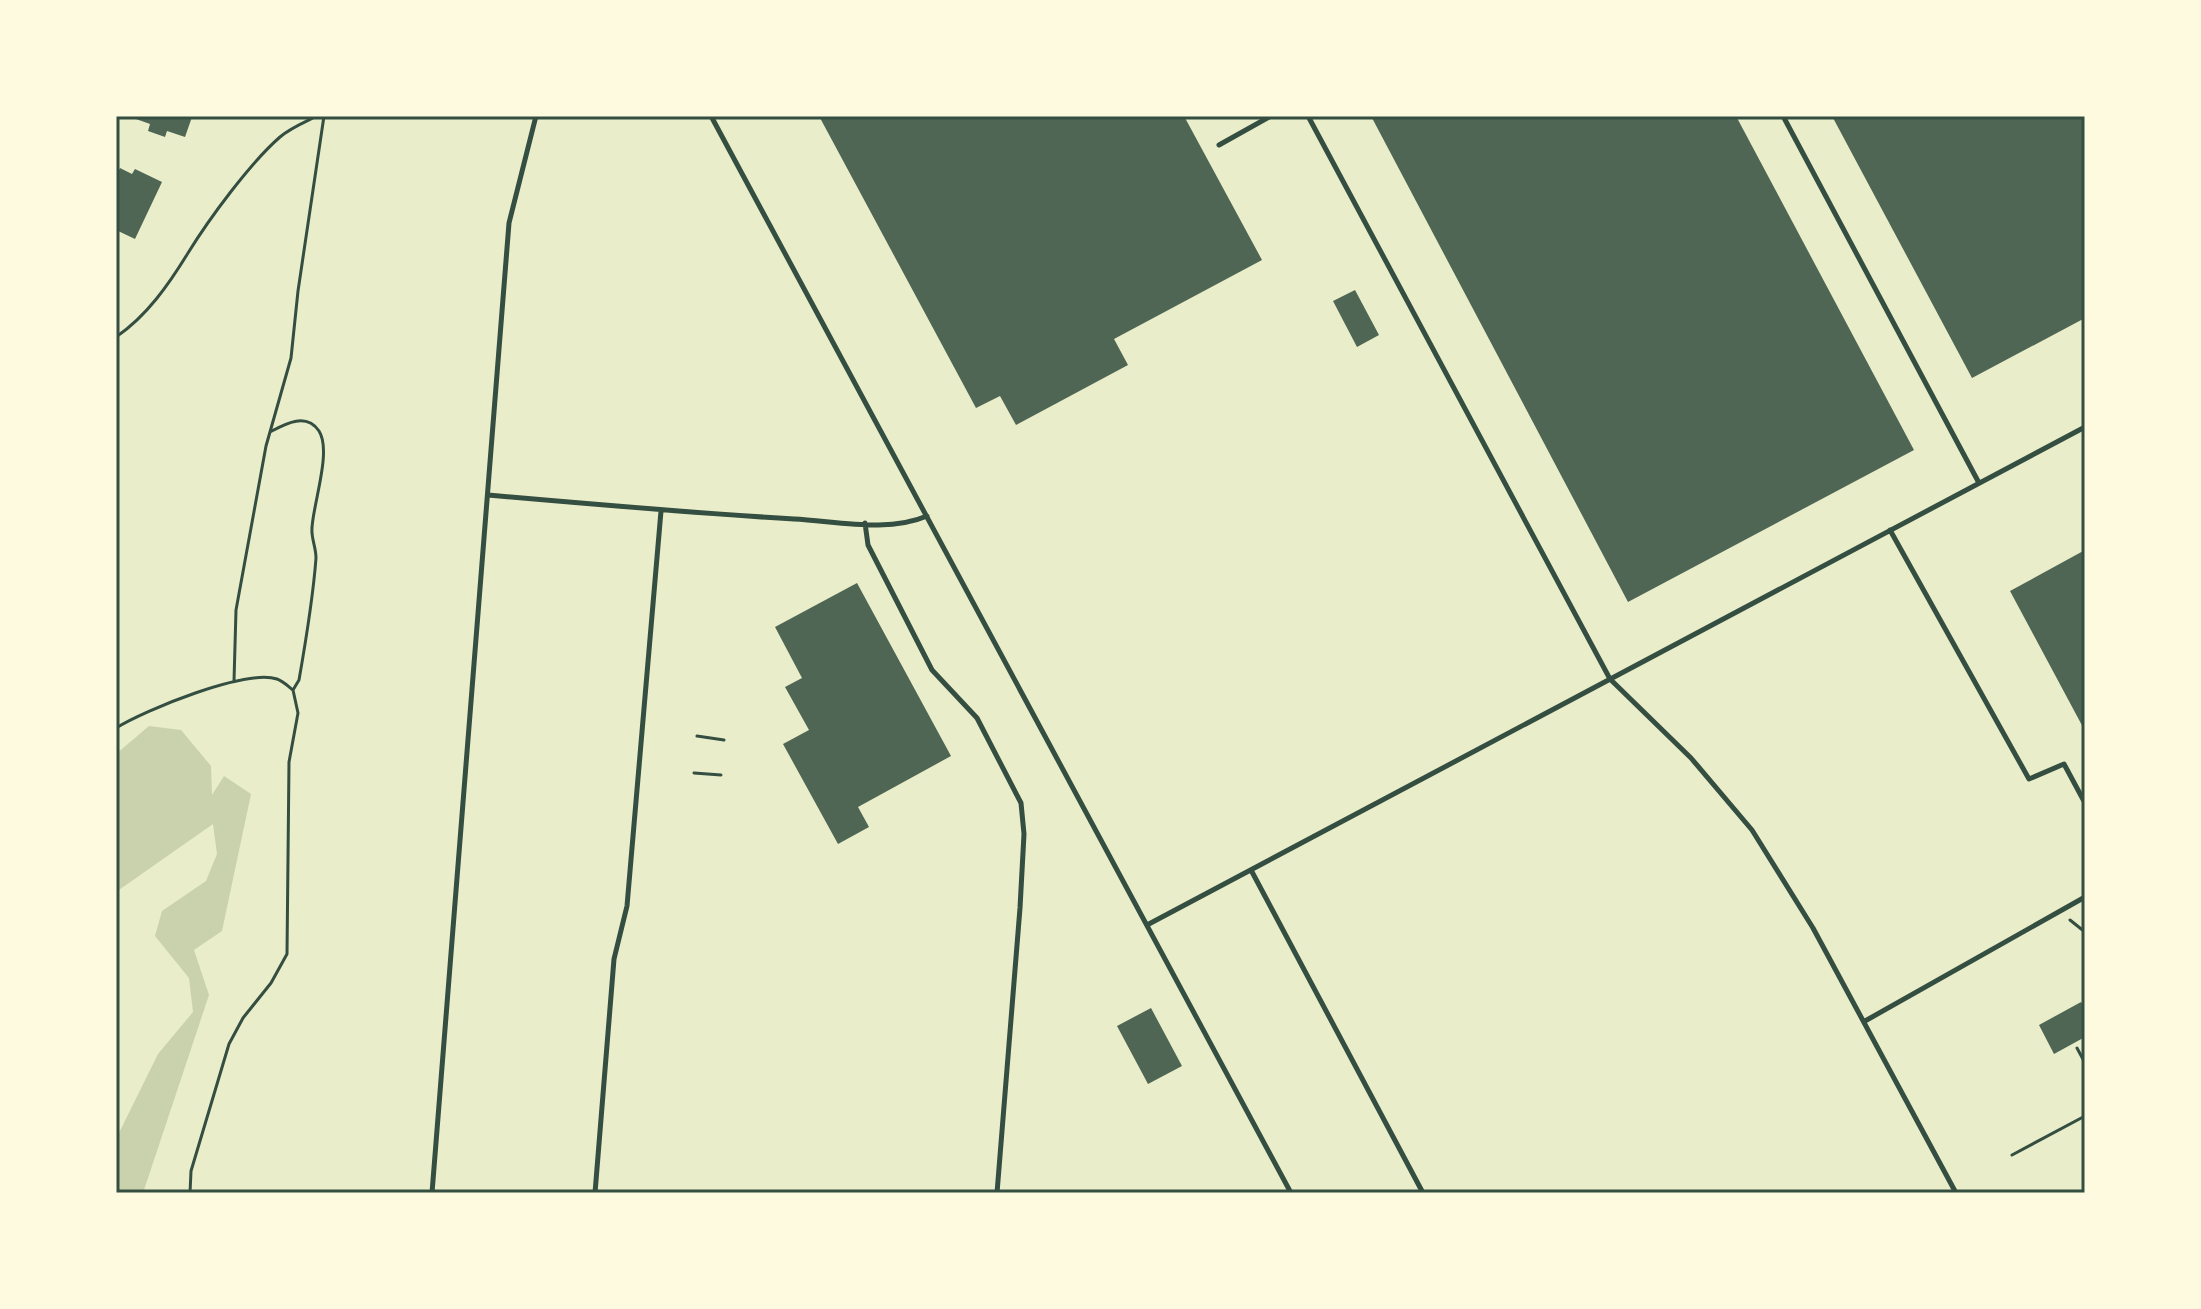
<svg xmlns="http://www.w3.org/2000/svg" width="2201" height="1309" viewBox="0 0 2201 1309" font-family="'Roboto Condensed',sans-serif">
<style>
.green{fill:#cad2ad}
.building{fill:#4f6655}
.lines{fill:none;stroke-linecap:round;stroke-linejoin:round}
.path{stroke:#344e41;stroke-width:3}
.service{stroke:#344e41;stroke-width:5}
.neatline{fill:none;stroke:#344e41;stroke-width:3}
</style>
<rect width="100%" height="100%" fill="#e9edc9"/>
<path class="green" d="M149,726L181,730L211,766L212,795L224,776L251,794L222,931L194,950L209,995L143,1193H116V1139L158,1054L193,1012L189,978L155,936L162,911L206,881L217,854L213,824L116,892V754Z"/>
<path class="building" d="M137,116H189L192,117L185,137L167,131L165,137L148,131L150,124L136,119Z
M819,116H1184L1262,260L1114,339L1128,365L1016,425L1000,396L976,408Z
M1371,116H1736L1914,450L1628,602Z
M1832,116H2085V318L1972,378Z
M120,168L132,174L135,169L162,182L135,239L116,230V177Z
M1355,290L1379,335L1357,347L1333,301Z
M2085,550V731L2010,591Z
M857,583L951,756L858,807L869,827L838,844L783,744L809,730L785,687L802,678L775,627Z
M2081,1002L2085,1009V1037L2054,1054L2039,1025Z
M1151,1008L1182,1066L1148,1084L1117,1026Z"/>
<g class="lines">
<path class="path" d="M116,337C147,316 169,284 188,253C209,219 250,163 280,137C290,128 305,122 317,116
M270,432C285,424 306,412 319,431C332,451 313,504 312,528C311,538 316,547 316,558C313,599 306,640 299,680L293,690
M234,681L236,610L266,446L291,358L298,291L324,116
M116,728C145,710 245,669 277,679C283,681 289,687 293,690L298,713L289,762L287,954L271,983L243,1018L229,1044L191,1171L190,1193
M697,736L724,740
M694,773L721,775
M2070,920L2085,932
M2077,1048L2085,1063
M2012,1155L2085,1116"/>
<path class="service" d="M711,116L1291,1193
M1308,116L1610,679L1691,758L1752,830L1813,928L1956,1193
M1783,116L1979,483
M1219,145L1271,116
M488,495C590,504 692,513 794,519C836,521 888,533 927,516
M865,523L868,545L932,670L977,718L1021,803L1024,834L1020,908L997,1193
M1890,530L2029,779L2064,764L2085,803
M1251,870L1423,1193
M1147,925L2085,427
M1865,1021L2085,897
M432,1193L509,223L536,116
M595,1193L614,959L627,906L661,511"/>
</g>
<rect width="2201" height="1309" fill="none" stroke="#fefae0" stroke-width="236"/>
<rect x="118" y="118" width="1965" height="1073" class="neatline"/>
</svg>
